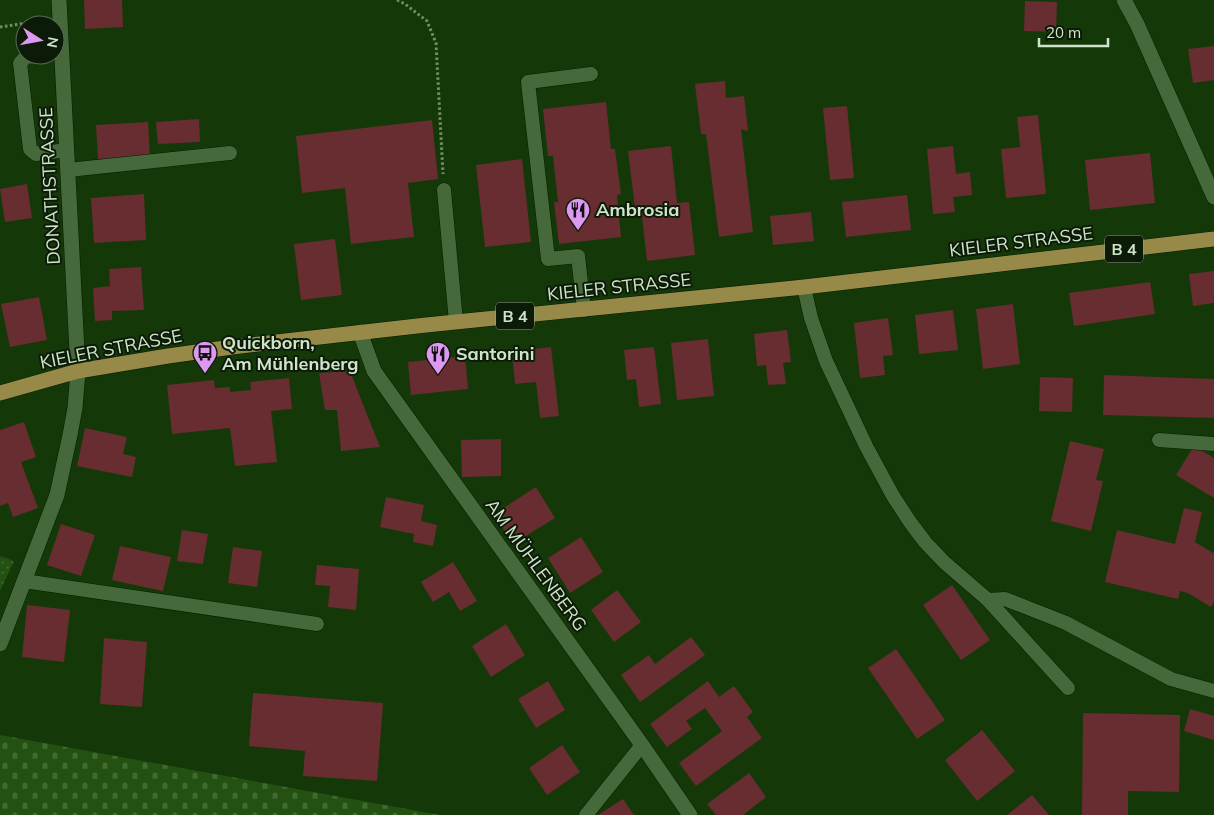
<svg xmlns="http://www.w3.org/2000/svg" width="1214" height="815" viewBox="0 0 1214 815" font-family="Mulish,sans-serif">
<style>
.grass{fill:url(#grass-dots)}
.cemetery{fill:url(#cemetery-stones)}
.building{fill:#672d30}
.lines{fill:none;stroke-linecap:round;stroke-linejoin:round}
.lane-casing{stroke:#041d00;stroke-width:15}
.street-casing{stroke:#041d00;stroke-width:16}
.primary-casing{stroke:#041d00;stroke-width:16}
.path{stroke:#738f6a;stroke-width:3;stroke-dasharray:2.5 2.5;stroke-linecap:butt}
.lane{stroke:#45693a;stroke-width:14}
.street{stroke:#45693a;stroke-width:15}
.primary{stroke:#978947;stroke-width:15}
.labels{text-anchor:middle;stroke-width:4;stroke-linejoin:round;paint-order:stroke}
.shield{fill:#0c1b08;stroke:#94a890;stroke-width:1}
.shield-label{font-size:16px;font-weight:bold;fill:#cfe4ca}
.street-label{font-size:18px;fill:#cfe4ca;stroke:#0c1b08}
.poi-label{font-size:18px;font-weight:bold;fill:#cfe4ca;stroke:#0c1b08;text-anchor:start}
</style>
<defs>
<pattern id="grass-dots" width="8" height="8" patternUnits="userSpaceOnUse" patternTransform="scale(1.25)"><rect width="8" height="8" fill="#225111"/><path d="M2 2h.1M6 6h.1" fill="none" stroke="#416a32" stroke-width="1.8" stroke-linecap="round"/></pattern>
<pattern id="cemetery-stones" width="16" height="16" patternUnits="userSpaceOnUse" patternTransform="scale(1.25)"><rect width="16" height="16" fill="#225111"/><path d="M2 7V4a2 2 0 0 1 4 0v3zM10 15v-3a2 2 0 0 1 4 0v3z" fill="#416a32"/></pattern>
</defs>
<rect width="100%" height="100%" fill="#153809"/>
<path class="grass" d="M0,556L14,561L0,591Z"/>
<path class="cemetery" d="M0,735L440,815H0Z"/>
<path class="building" d="M84,0H122L123,27L85,29Z
M1025,1L1057,2L1056,32L1024,31Z
M1214,46V80L1193,83L1188,49Z
M725,81L726,98L744,96L748,131L741,129L753,232L719,237L706,134H701L695,84Z
M606,102L611,149H615L621,194L617,195L621,237L559,244L554,202H558L553,156H548L543,109Z
M847,106L854,178L830,180L823,108Z
M1038,115L1046,194L1006,198L1001,149L1020,147L1017,117Z
M199,119L200,142L158,144L156,122Z
M432,120L438,179L408,183L414,237L351,244L345,188L302,193L296,136Z
M148,122L150,156L98,159L96,125Z
M671,146L677,203L689,202L695,255L647,261L641,207L635,208L628,151Z
M953,146L956,174L970,172L972,195L953,197L955,212L933,214L927,149Z
M1150,153L1155,203L1090,210L1085,160Z
M522,159L531,242L485,247L476,165Z
M27,184L32,218L5,222L0,189Z
M144,194L146,240L94,243L91,198Z
M907,195L911,230L846,237L842,202Z
M811,212L814,241L773,245L770,216Z
M335,239L342,295L301,300L294,244Z
M141,267L144,310L112,311V320L95,321L93,288L110,286L109,269Z
M1214,271V303L1193,306L1189,274Z
M1150,282L1155,314L1074,326L1069,293Z
M39,297L47,340L10,347L1,304Z
M1013,304L1020,364L983,369L976,309Z
M953,310L958,350L919,354L915,315Z
M888,318L893,355L883,356L885,375L860,378L854,323Z
M787,330L791,362L783,363L786,384L768,385L766,365L757,366L754,334Z
M708,339L714,396L677,400L671,343Z
M551,347L559,416L540,418L536,382L515,384L512,352Z
M654,347L661,404L639,407L636,379L627,380L624,350Z
M465,356L468,389L411,395L408,362Z
M350,371L364,407L380,447L341,451L337,410H325L319,373Z
M1104,375L1214,379V418L1103,415Z
M1040,377L1073,378L1072,412L1039,411Z
M289,378L292,409L271,411L277,462L235,466L230,428L172,434L167,385L214,380L215,388L230,387V392L251,390L250,382Z
M24,422L36,457L21,462L38,508L13,517L8,503L0,506V430Z
M85,428L127,437L123,454L136,457L132,477L77,466Z
M501,439V476L462,477L461,440Z
M1070,441L1104,449L1096,480L1103,481L1091,531L1051,521Z
M1194,446L1214,458V498L1176,475Z
M536,487L555,518L513,544L494,514Z
M386,497L424,505L421,521L437,525L433,546L413,542L414,534L380,527Z
M1184,508L1202,512L1195,542L1213,553L1214,551V602L1211,607L1188,593L1180,591L1178,599L1105,582L1117,530L1175,544Z
M61,524L95,535L81,576L47,565Z
M182,530L208,534L203,564L177,561Z
M581,537L603,572L570,593L548,558Z
M120,546L171,557L163,591L112,580Z
M233,547L262,551L257,587L228,583Z
M453,562L477,601L460,611L449,592L433,602L421,582Z
M317,565L359,569L356,610L328,607L330,586L315,585Z
M952,585L990,640L961,660L923,605Z
M617,590L641,622L614,642L591,610Z
M27,605L70,610L64,662L22,657Z
M506,624L525,655L491,677L472,646Z
M691,637L705,655L640,702L621,675L649,655L655,664Z
M104,638L147,642L142,707L100,704Z
M896,649L945,720L917,739L868,668Z
M548,681L565,710L536,728L518,699Z
M708,681L719,697L734,686L753,712L747,717L762,738L696,786L679,763L722,731L705,708L686,721L692,729L667,747L650,724Z
M253,693L383,703L377,781L303,776L305,751L249,746Z
M1190,709L1214,716V740L1184,731Z
M1083,713L1180,715L1179,792L1128,791V815H1082Z
M982,730L1015,771L977,801L945,760Z
M562,745L580,772L547,795L529,768Z
M749,773L766,797L743,815H716L707,804Z
M1032,795L1049,815H1007Z
M623,799L634,815H598Z"/>
<g class="lines">
<defs>
<path id="lane" d="M47,55L26,57L20,63L30,149L36,154L67,150
M68,170L230,153
M444,190L456,322
M804,287L811,318L826,361L866,446L893,496L910,522L925,542L944,562L988,600L1068,688
M584,310L578,256L548,259L528,82L591,74
M1159,440L1214,444
M24,581L317,624
M988,600L1005,599L1066,623L1171,679L1214,691
M586,815L642,745"/>
<path id="street" d="M1124,0L1137,24L1214,197
M360,332L374,371L642,745L690,815
M0,644L57,495L70,435L75,408L78,371L59,0"/>
<path id="primary" d="M0,393L78,371L168,356L232,347L426,325L804,287L1214,239"/>
</defs>
<use href="#lane" class="lane-casing"/>
<use href="#street" class="street-casing"/>
<use href="#primary" class="primary-casing"/>
<path class="path" d="M397,0L405,4L427,21L436,43L443,174
M0,27L41,21"/>
<use href="#lane" class="lane"/>
<use href="#street" class="street"/>
<use href="#primary" class="primary"/>
</g>
<defs>
<symbol id="restaurant-pin" viewBox="-11 -11 22 30"><path d="M0 17L-7.5 6A9.5 9.5 0 1 1 7.5 6Z" fill="#df98f2" stroke="#0c1b08"/><path d="M-5-6h1v4h1v-4h1v4h1v-4h1v5L-1.5 .5V6h-2V.5L-5-1ZM5-6V6H3V1.5H1.5Q1.5-4 5-6Z" fill="#111"/></symbol>
<symbol id="bus-pin" viewBox="-11 -11 22 30"><path d="M0 17L-7.5 6A9.5 9.5 0 1 1 7.5 6Z" fill="#df98f2" stroke="#0c1b08"/><path d="M-5-6H5V4H4V6H2V4H-2V6H-4V4H-5ZM-3.5-4V0h7V-4ZM-3.5 1.2v1.5H-2V1.2ZM2 1.2v1.5H3.5V1.2Z" fill="#111"/></symbol>
</defs>
<g fill-rule="evenodd">
<use href="#restaurant-pin" x="564" y="196" width="28" height="38"/>
<use href="#bus-pin" x="191" y="339" width="28" height="38"/>
<use href="#restaurant-pin" x="424" y="340" width="28" height="38"/>
</g>
<g class="labels">
<g class="shield">
<rect x="1105" y="235.5" width="38" height="27" rx="4"/>
<rect x="496" y="302.5" width="38" height="27" rx="4"/>
</g>
<g class="shield-label">
<text x="1124" y="255">B 4</text>
<text x="515" y="322">B 4</text>
</g>
<g class="street-label">
<text transform="translate(50 186) rotate(-93)" y="6">DONATHSTRASSE</text>
<text transform="translate(1021 242) rotate(-7)" y="6">KIELER STRASSE</text>
<text transform="translate(619 287) rotate(-6)" y="6">KIELER STRASSE</text>
<text transform="translate(111 349) rotate(-11)" y="6">KIELER STRASSE</text>
<text transform="translate(536 565) rotate(54)" y="6">AM MÜHLENBERG</text>
</g>
<g class="poi-label">
<text x="596" y="216">Ambrosia</text>
<text x="222" y="349">Quickborn,<tspan x="222" dy="21">Am Mühlenberg</tspan></text>
<text x="456" y="360">Santorini</text>
</g>
</g>
<g transform="translate(40 40) rotate(101)"><circle r="24" fill="#0c1b08" stroke="#5a6b56"/>
<path d="M0-4L9 19L0 12L-9 19Z" fill="#df98f2"/>
<text y="-8" font-size="14" font-weight="bold" text-anchor="middle" fill="#cfe4ca">N</text>
</g>
<path d="M1039 38v8h69v-8" fill="none" stroke="#cfe4ca" stroke-width="2.5"/>
<text x="1046" y="38" font-size="15" fill="#cfe4ca" stroke="#0c1b08" stroke-width="4" paint-order="stroke">20 m</text>
</svg>
